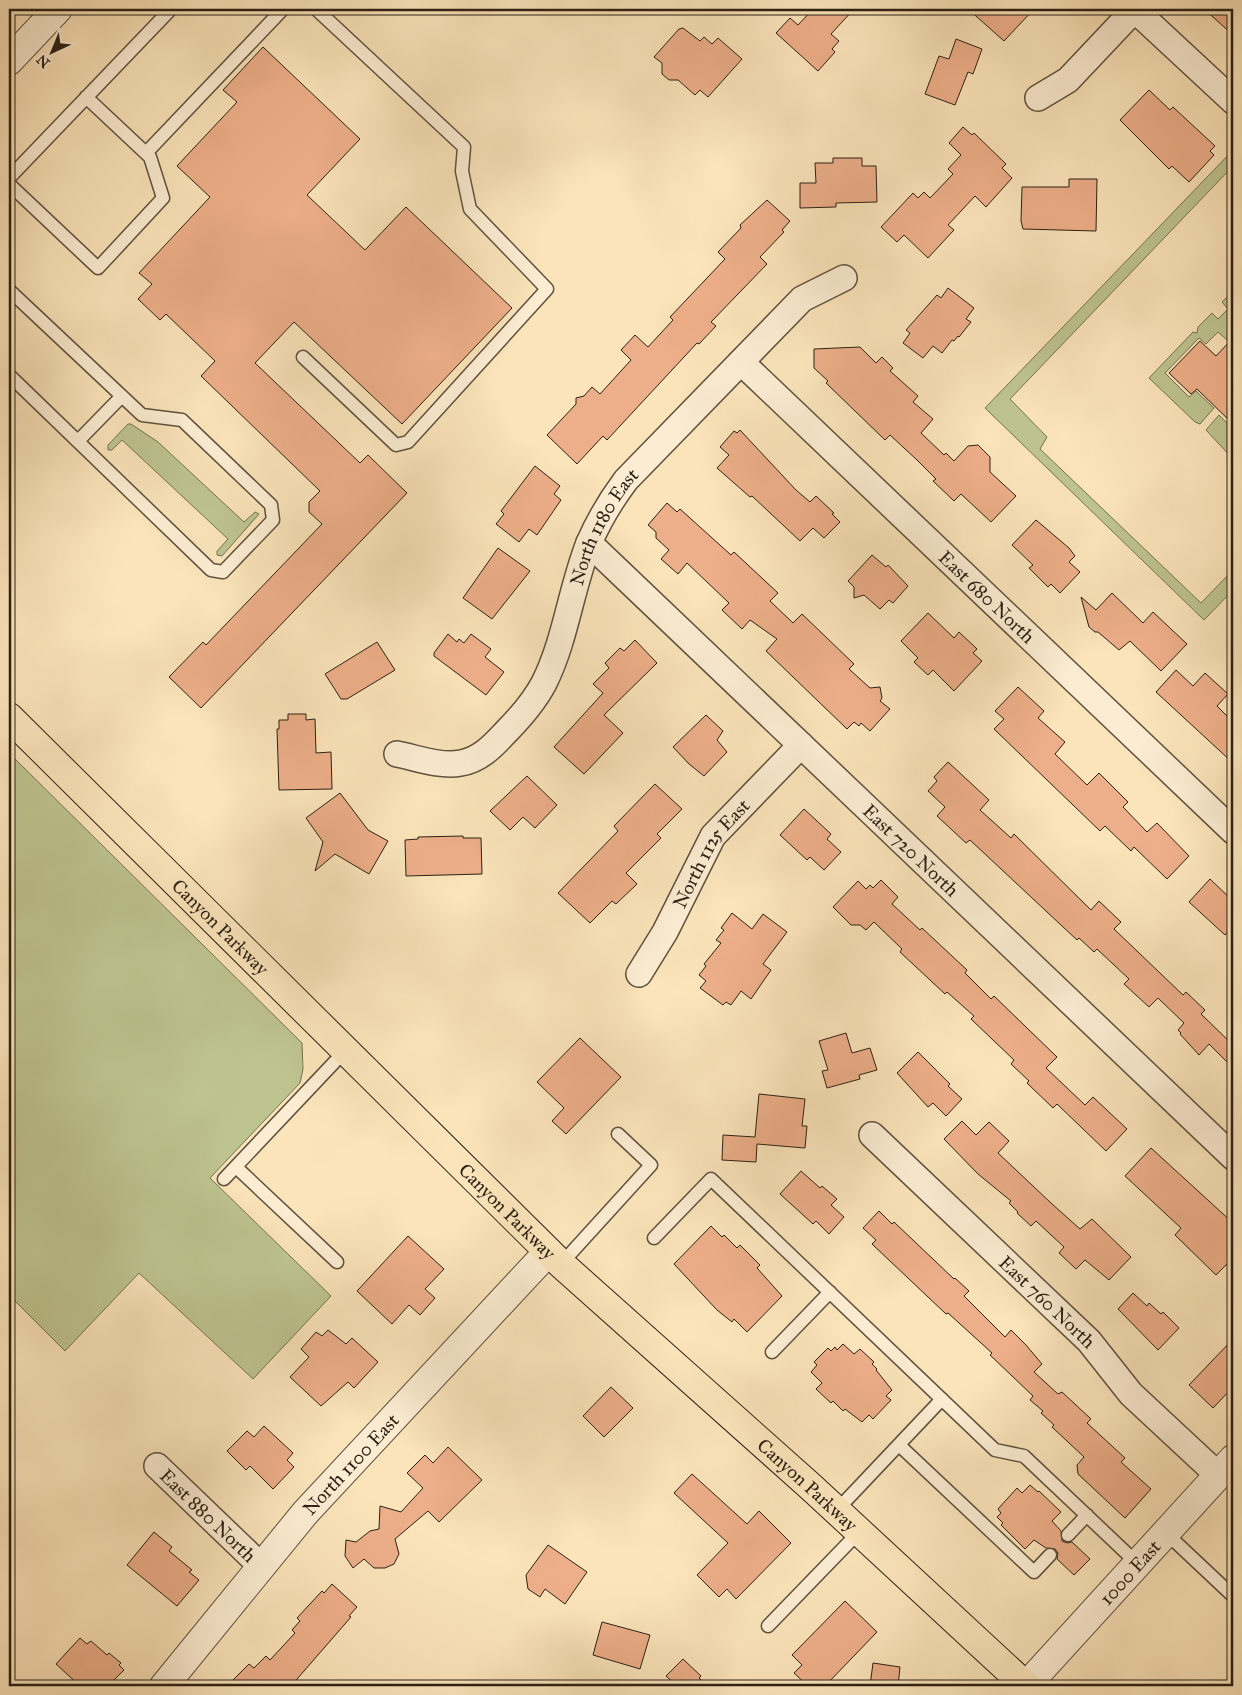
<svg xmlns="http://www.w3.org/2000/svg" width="1242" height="1695" viewBox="0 0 1242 1695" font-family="'IM FELL Great Primer',serif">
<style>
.green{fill:#bec490;stroke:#747253}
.building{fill:#edaf89;stroke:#2b2116}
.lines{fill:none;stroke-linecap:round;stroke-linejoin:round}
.service-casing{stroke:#5f523f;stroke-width:15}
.minor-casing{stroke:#5f523f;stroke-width:28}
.tertiary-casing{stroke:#5f523f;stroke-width:30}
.trunk-casing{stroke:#2b2116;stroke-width:30}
.service{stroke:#fcedd2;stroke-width:12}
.minor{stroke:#fcedd2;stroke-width:25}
.tertiary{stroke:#fcedd2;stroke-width:28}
.trunk{stroke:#fbe4ba;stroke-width:28}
.labels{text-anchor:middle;stroke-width:5;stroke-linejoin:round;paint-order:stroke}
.street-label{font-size:19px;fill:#2b2116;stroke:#fcedd2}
</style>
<rect width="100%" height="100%" fill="#fbe4ba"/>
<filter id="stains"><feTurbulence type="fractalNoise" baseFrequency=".004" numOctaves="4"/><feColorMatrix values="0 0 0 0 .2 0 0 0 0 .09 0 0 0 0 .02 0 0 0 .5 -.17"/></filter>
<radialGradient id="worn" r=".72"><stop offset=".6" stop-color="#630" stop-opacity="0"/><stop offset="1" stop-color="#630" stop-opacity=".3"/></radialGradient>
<path class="green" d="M1233,150V166L1010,399L1047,437L1040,449L1201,603L1233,570V590L1204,620L985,408Z
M1229,295L1233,299V315L1230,319L1233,322V333L1227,340L1218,332L1206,344L1199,338L1165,373L1189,397L1196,391L1214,408L1200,424L1195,422L1149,378L1193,332L1197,333L1198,327L1212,313L1218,319L1228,309L1222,302Z
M1219,415L1233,429V459L1206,430Z
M128,424H131L158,442L244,522L255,512L259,514L222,556L217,555V551L228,539L122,440L112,450H108V445Z
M9,753L302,1043L303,1069L300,1083L210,1178L331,1296L253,1379L139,1273L65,1351L9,1295Z"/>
<path class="building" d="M813,9H854L831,34L839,41L832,49L835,52L818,71L776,33L790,18L798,25Z
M968,9H1034L1004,41Z
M1204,9H1233V35Z
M683,28L700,41L704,37L712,44L718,38L742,59L708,97L700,90L695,95L678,80H669L662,74V63L654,57L679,29Z
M956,39L982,49L973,74L968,72L955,105L925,94L939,56L949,59Z
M263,47L360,139L307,195L365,250L406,207L512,308L402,424L294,322L255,363L360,463L368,455L407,493L201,708L169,677L203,642L206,645L322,524L309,512V502L320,491L201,376L215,361L166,314L160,320L138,299L152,284L139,273L210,197L177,166L237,102L223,90Z
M1149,90L1170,110L1173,107L1215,146L1210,151L1214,155L1189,182L1172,166L1169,169L1120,120Z
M963,127L972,135L974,133L1006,164L1002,168L1012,178L986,207L975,196L948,225L954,230L928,258L904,235L897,242L881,227L913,193L918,198L924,192L930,198L953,174L948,169L961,155L949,143Z
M833,158H862V166H876L877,202L836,203V207L800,208V183H816L815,163H833Z
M1069,179H1097L1096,231L1023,229L1021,221L1022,187H1069Z
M767,200L790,221L782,230L784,232L760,257L767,264L711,322L716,326L699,344L697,343L607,440L603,436L577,464L547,435L576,404V398L584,396L592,387L600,394L631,360L621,350L635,335L648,347L673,320L670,317L725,259L718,252L741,228L740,225Z
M948,288L974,308L966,319L971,322L959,337L958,336L954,341L952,340L942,353L933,346L923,358L903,343L910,333L906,330L937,295L941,298Z
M1233,338V424L1197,389L1191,394L1169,373L1200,341L1216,356Z
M860,347L876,363L882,357L893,368L890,371L918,396L913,402L933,419L921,433L944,455L946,453L954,461L968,446L978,445L990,457V472L1016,496L991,522L961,494L954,501L933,481L936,479L917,460L890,435L885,440L826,383L828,381L814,368V349Z
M740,430L796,490L810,502L816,496L834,513L832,514L840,522L824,538L813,528L800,541L752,496L750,497L717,468L729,455L720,447L734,431L737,433Z
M535,466L560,486L554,494L561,500L537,535L529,529L519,542L496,524L504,514L501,511Z
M667,503L677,512L680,509L731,555L734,552L778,593L770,601L793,623L802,614L854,664L849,669L870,688L880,687L882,698L880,701L890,709L870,731L861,723L859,726L854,722L847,729L766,651L777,639L750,620L742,629L722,610L729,603L687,563L678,574L661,559L669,550L656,538V532L648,525Z
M1036,520L1069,548L1075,556L1069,562L1080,572L1060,593L1051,584L1048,587L1029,568L1033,565L1012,545Z
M498,548L530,571L492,619L463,598Z
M872,555L886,567L888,565L908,586L893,603L889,600L880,609L864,595L854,598V587L848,581Z
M1112,593L1143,623L1153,612L1187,644L1161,671L1130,641L1119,650L1098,632H1095L1089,627L1081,597L1096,610Z
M928,613L954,638L959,632L977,649L973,653L982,661L954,691L933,670L928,675L914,662L918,658L901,641Z
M448,634L457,642L459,639L464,643L471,634L491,649L485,657L504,672L486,695L434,656V653Z
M635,640L657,663L604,715L623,733L584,774L554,747L603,693L593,684L609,668L605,663L620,648L624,651Z
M377,642L395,670L347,699H341L325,674Z
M1176,670L1193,686L1205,673L1228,694L1217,706L1233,722V763L1156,692Z
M1018,687L1044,711L1038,718L1065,742L1055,754L1087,785L1099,773L1128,802L1123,807L1147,832L1157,823L1189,856L1167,879L1134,847L1131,851L1105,826L1100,831L994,729L1004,719L995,711Z
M288,714H306V720L315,719L316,753L331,752L332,789L279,790L277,729H279V720H288Z
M706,715L723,731L717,740L727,752L704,776L689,764L673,747Z
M948,762L989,800L980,810L1011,838L1014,834L1091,910L1099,901L1121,922L1114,929L1183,995L1186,992L1205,1010L1201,1014L1233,1045V1068L1209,1044L1199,1055L1180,1034L1181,1033L1178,1030L1184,1023L1158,998L1149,1007L1124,984L1129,979L1097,949L1094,952L1079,938L1077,940L970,840L966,843L937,816L945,807L928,791L937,781L934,777Z
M527,776L557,805L535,828L523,817L510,830L490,811Z
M655,784L682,809L657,834L661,838L626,873L637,884L616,904L612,901L590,923L558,893L618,831L614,826Z
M340,793L368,830L388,841L369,874L335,854L315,871L323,842L306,818Z
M804,809L831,834L827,839L841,852L824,870L810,857L807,860L780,835Z
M463,836V838H481L482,874L406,876L405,840L418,839V837Z
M1210,879L1233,901V925L1225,935L1189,902Z
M881,880L898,897L892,904L920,930L922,928L967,970L965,973L991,999L994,996L1057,1057L1046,1068L1085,1105L1093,1097L1127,1129L1106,1151L1057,1104L1053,1108L1027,1083L1029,1081L1011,1064L1014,1060L971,1019L974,1016L947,992L945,994L900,952L902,949L874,922L866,930L860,925H851L833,907L858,881L866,889L870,885L873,888Z
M732,913L752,929L763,914L787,932L763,964L771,970L751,999L741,991L731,1005L726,1002L723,1005L700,988L706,981L699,975L706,966L704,964L721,943L716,940L724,930L721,928Z
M846,1033L852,1053L870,1048L877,1070L859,1075L860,1079L827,1088L822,1071L828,1070L819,1041Z
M580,1038L621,1077L566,1134L552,1121L564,1108L537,1082Z
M918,1052L950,1084L948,1086L962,1099L946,1116L933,1103L928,1107L897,1073Z
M759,1094L805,1099L802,1126H807L805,1148L757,1144L756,1162L722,1160L723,1135L755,1137Z
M962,1121L976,1135L989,1122L1009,1141L998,1153L1051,1203L1080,1229L1092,1219L1131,1257L1109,1280L1085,1260L1076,1269L1059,1253L1064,1247L1036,1221L1031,1226L1017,1213L1018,1212L1009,1203L1011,1201L978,1174L944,1139Z
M1151,1148L1233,1223V1258L1216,1275L1175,1235L1181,1228L1125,1176Z
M801,1171L820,1188L822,1186L837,1199L831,1205L844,1217L829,1234L816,1221L813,1224L780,1194Z
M879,1211L892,1224L894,1222L954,1279L955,1278L969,1291L964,1296L1005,1337L1011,1330L1026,1345L1042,1364L1034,1372L1058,1394L1062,1392L1091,1419L1087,1423L1125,1458L1121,1462L1151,1489L1125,1518L1078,1474L1077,1465L1084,1457L1052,1427L1054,1425L1041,1413L1043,1411L1030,1400L1033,1396L990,1355L992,1353L948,1313L946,1314L872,1244L876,1240L863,1228Z
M711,1226L722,1237L724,1235L737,1248L740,1245L760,1265L757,1268L782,1296L747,1332L734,1319L732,1322L717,1310L674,1264Z
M408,1236L444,1269L425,1289L435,1298L420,1315L409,1305L392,1324L357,1291Z
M1133,1293L1147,1306L1149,1303L1161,1314L1163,1312L1179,1328L1158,1350L1118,1309Z
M328,1330L346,1344L352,1338L378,1362L354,1388L348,1382L321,1406L290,1377L309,1357L301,1349L316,1332L322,1336Z
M1233,1339V1387L1213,1408L1189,1385Z
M843,1344L854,1354L860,1349L874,1362L872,1364L877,1369L876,1370L892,1390L886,1396L891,1400L873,1419L869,1415L862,1422L845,1409L843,1411L833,1401L831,1403L816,1389L822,1383L811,1372L817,1365L814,1362L828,1348L831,1351L835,1347L837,1350Z
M611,1387L633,1408L604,1437L583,1416Z
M264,1426L293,1453L287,1460L294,1467L273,1489L250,1466L246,1470L227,1451L247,1431L254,1437Z
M448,1447L482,1480L439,1522L428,1511L395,1539L399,1554L394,1564L385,1568H374L364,1559L353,1568L345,1556L346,1540L356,1542L370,1531L379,1529L380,1506L401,1512L423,1488L407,1473L425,1455L433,1463Z
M692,1474L747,1524L759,1511L791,1543L736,1599L727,1589L719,1597L697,1575L728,1543L674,1493Z
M1030,1485L1038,1492L1039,1491L1061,1512L1052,1521L1061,1531L1062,1541L1067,1543L1072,1542L1090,1559L1074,1575L1057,1559L1058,1553L1055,1549L1046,1548L1034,1540L1025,1549L1001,1525L1003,1523L997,1517L1001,1513L998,1509L1017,1488L1022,1493Z
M154,1532L172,1547L169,1551L192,1570L189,1572L199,1580L177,1606L127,1565Z
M548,1545L587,1572L565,1604L545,1589L540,1597L528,1589L526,1575Z
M332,1584L357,1607L349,1616L351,1617L291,1686H227L249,1664L254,1668L266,1656L270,1660L295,1633L292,1630L300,1621L297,1618L322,1591L324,1593Z
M845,1601L877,1632L825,1686H808L794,1673L802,1665L792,1655Z
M602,1622L650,1635L640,1669L593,1655Z
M80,1638L87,1644L91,1641L107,1655L109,1653L121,1663L119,1665L124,1670L108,1686H80L56,1664Z
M683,1659L701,1676L699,1678L708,1686H677L666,1676Z
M873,1663L900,1667L898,1686H870Z"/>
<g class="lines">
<defs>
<path id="service" d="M146,153L283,9
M9,178L171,9
M9,184L98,268L163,198L150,157L86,97
M9,290L142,415L182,420L271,505L273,520L223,572L211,570L9,375
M303,357L396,445L408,442L547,289L470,209L462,171L464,147L316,9
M78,441L122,396
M236,1167L337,1262
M224,1179L345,1051
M654,1238L711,1179L995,1450L1024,1456L1138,1564
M561,1264L651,1165L618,1134
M772,1352L830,1292
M899,1445L1034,1572L1050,1555
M837,1510L942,1399
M1166,1533L1233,1596
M1068,1535L1087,1515
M768,1626L859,1532"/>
<g id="minor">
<path d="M1134,9L1233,101"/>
<path d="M1038,98L1068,80L1135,9"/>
<path id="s1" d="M741,362L1233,831"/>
<path id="s2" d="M589,543L1233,1157"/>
<path id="s3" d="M397,754C417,758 440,767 461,763C479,760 492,747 504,734C519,719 534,702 544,683C566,639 571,588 589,543C599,520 611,500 626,480L802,299L844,278"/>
<path id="s4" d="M639,974L665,932L713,836L801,745"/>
<path id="s5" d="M872,1135L1089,1341L1131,1394L1218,1475"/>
<path id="s6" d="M157,1466L261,1566"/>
</g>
<g id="tertiary">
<path d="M9,61L58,9"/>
<path id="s7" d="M164,1686L305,1513L548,1252"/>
<path id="s8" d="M1026,1686L1233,1459"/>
</g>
<g id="trunk">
<path id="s9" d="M9,717L561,1264L811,1487L1026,1686"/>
</g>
</defs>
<use href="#service" class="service-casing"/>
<use href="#minor" class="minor-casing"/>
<use href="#tertiary" class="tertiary-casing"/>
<use href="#trunk" class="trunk-casing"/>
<use href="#service" class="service"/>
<use href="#minor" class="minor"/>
<use href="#tertiary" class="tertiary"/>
<use href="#trunk" class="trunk"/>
</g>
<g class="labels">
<g class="street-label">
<text dy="7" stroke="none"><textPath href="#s3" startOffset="351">North 1180 East</textPath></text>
<text dy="7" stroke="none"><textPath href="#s1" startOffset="340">East 680 North</textPath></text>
<text dy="7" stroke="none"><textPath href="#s2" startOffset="445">East 720 North</textPath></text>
<text dy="7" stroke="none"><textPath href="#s4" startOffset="141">North 1125 East</textPath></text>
<text dy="7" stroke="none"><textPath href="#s9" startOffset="298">Canyon Parkway</textPath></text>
<text dy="7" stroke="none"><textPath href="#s9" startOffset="702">Canyon Parkway</textPath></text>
<text dy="7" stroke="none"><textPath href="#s5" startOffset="242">East 760 North</textPath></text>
<text dy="7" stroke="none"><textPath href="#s7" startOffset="290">North 1100 East</textPath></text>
<text dy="7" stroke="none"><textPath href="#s9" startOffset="1108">Canyon Parkway</textPath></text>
<text dy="7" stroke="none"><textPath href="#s6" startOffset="71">East 880 North</textPath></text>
<text dy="7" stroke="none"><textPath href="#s8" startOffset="154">1000 East</textPath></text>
</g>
</g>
<rect width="1242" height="1695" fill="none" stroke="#fbe4ba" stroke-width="30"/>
<rect x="10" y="10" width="1222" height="1675" fill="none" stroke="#2b2116" stroke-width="2.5"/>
<rect x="15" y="15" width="1212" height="1665" fill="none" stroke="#2b2116"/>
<g transform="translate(52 52) rotate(224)" stroke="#fcedd2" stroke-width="4" paint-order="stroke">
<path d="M0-4L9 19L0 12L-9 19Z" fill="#2b2116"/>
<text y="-8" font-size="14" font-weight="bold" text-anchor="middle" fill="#2b2116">N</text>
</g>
<rect width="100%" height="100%" filter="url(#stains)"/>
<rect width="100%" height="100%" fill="url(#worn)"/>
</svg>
